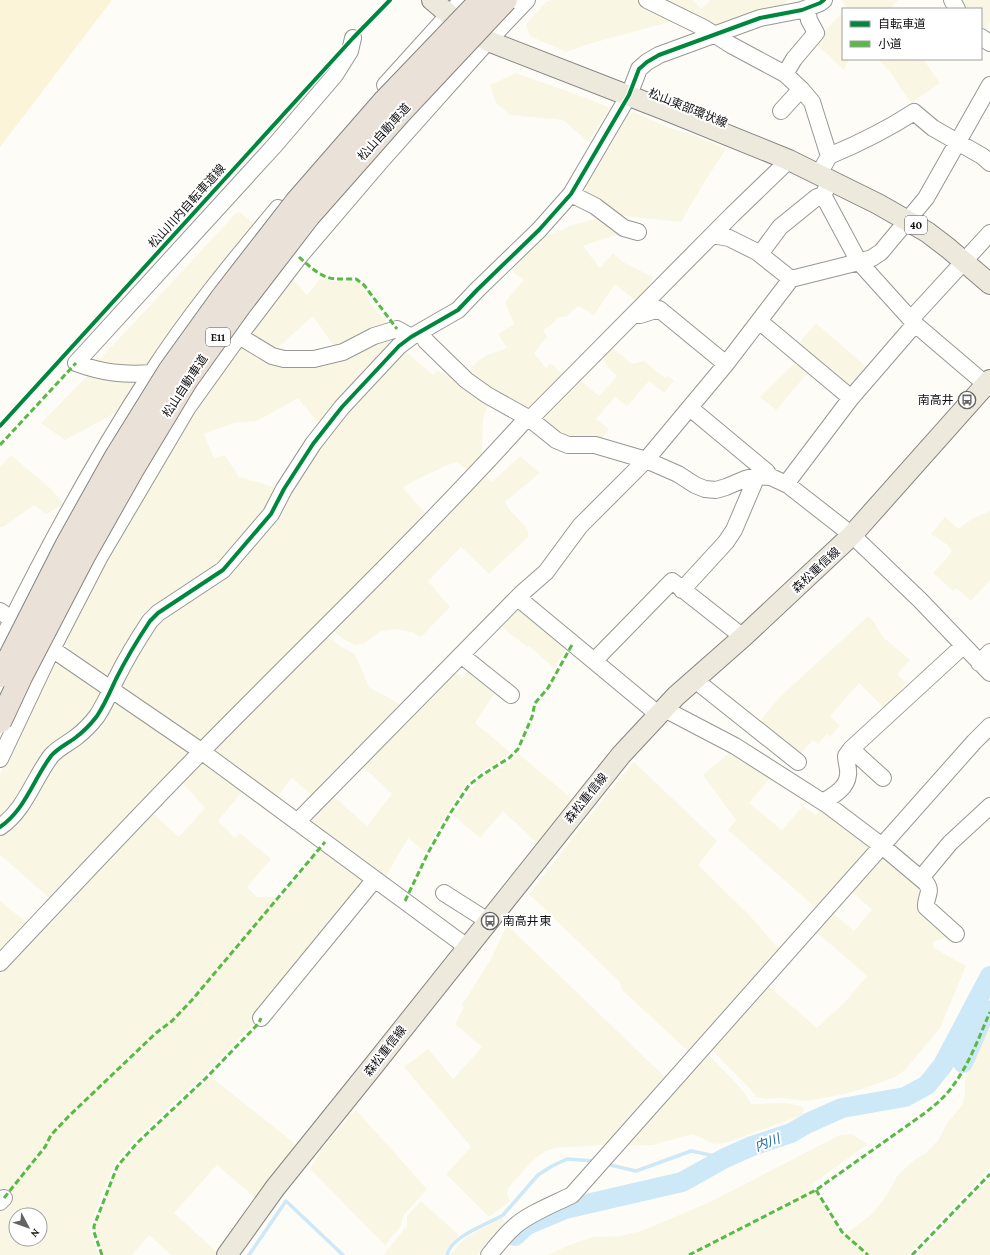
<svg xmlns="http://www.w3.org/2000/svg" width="990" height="1255" viewBox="0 0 990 1255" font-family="'Crimson Pro','Noto Sans JP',serif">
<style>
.farmland{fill:#f9f7e4;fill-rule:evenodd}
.sand{fill:#fcf4d9}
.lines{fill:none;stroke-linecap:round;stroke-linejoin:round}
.stream{stroke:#cde8f7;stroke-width:3.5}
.river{stroke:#cde8f7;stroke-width:20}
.minor-casing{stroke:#979795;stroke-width:18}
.major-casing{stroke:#858482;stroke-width:22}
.minor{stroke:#fffffe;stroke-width:16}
.major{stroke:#ede9dc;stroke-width:20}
.highway-bridge-casing{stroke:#858482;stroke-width:24;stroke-linecap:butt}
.highway-bridge{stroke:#eae1d8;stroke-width:22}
.quiet{stroke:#58b947;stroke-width:3;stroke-dasharray:6 3;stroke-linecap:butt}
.cycleway-casing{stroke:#fff;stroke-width:6}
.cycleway{stroke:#00873e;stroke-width:4}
.labels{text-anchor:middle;stroke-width:4;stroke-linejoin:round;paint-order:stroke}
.shield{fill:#fff;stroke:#585858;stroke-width:1}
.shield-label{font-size:11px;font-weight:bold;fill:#111}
.street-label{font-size:12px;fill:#111;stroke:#fff}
.poi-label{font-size:12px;fill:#111;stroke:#fff;text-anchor:end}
.water-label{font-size:13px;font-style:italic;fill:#1768a6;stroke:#fff}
</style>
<rect width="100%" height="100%" fill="#fdfcf7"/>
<path class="farmland" d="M555,0H639L677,20L592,43L566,52L530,36L526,24L547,1Z
M657,0H693L701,9L711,0H787L783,5L750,12L720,26L714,28Z
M841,0H898L890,9H846L847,8Z
M956,0H990V22L983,35L981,33V9H960Z
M843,12V59H849L844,70L814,42Z
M878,59H923L940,83L911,103L890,72Z
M516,73L586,98L610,108L588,142L563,120L510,115L496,103L490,85Z
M634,112L672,129L694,135L726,149L705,181L681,222L616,215L582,194L595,167L613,141L627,115Z
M240,212L253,223V227L151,367L138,369L96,363L175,279L236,213Z
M602,217L621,233L583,246L600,268L613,253L623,262L653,277L647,291L637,302L615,284L594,315L578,306L567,316L557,318L550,326L543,330L547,337L534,353L546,368L550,363L566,377L526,411L468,375L470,372L469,370L478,361L487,355L507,348L498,334L514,324L505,302L524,280L514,273L512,265L541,237L562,230L570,226Z
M322,277L333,282L355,281L363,287L369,297V302L387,323L335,348L313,316L274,351L251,335L293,279L307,295Z
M816,323L869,369L849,392L795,348Z
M400,337L326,418L316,421L298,398L257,421L234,423L204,434L214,458L225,455L239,477L281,489L233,555L156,611L111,683L85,664L70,650L66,644L67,638L111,552L142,496L203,400L241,345L278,361L375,339Z
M608,344L632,364L644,361L665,378L668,376L674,381L664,393L649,381L627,406L615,397L596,419L609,429L599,442H569L544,422L543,419L544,415L577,377L599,396L617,376L606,366L604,358L599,354Z
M404,350L433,375L438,370L442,374L444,373L454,380L457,376L490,400L483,419L482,451L486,455L469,472L457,462L445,466L412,482L403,488L428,516L201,743L116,686L153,623L213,583L313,449Z
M799,359L808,367V373L776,410L760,397Z
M88,375L139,381L121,410L65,440L41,423Z
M11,455L51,489L64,504L46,514L34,505L3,527H0V467Z
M520,456L540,473L505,502L509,509L526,527L528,531V537L489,574L461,547L428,581L450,607L421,637L412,632L395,629L381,631L365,643L355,645L343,639L331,629L483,472L492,482Z
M990,511V580L971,601L956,588L953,591L933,573L952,552L949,546L931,534L945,517L959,529L963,525L972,519Z
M517,603L566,642V649L554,668L529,646L527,647L497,623Z
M868,616L873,621L883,637L910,660L897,674L906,683L894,699L885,709L859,683L830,716L840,726L830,737L827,734L818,744L813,740L800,754L756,725L781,696Z
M325,633L340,646L355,654L369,687L405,707L315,798L292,778L275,799L217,758L213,749Z
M61,662L107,690L104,697L0,823V774L38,692L52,666Z
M472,667L497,689L475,723L510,752L507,756L476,775L466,785L451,806L425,852L408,838L384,880L310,823V818L331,794L367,826L392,794L360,764L453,670L462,678Z
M116,697L188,751V754L52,900L0,855V832L51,763Z
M733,750L772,776L749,803L782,830L803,806L816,815L823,807L873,851L820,912L728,830L736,820L703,775Z
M518,753L573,800L538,844L503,811L480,838L453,815L476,783L484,777L512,761Z
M202,760L245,788L218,821L235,838L240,833L271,859L247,887L257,897H275L279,900L324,846L365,879L257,1020L201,1078L135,1140L115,1164L100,1198L90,1227L91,1234L99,1255H0V1210L8,1200L0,1194V969L146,815H155L179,837L205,808L180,780ZM16,1215H40V1239H16Z
M634,762L717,841L698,865L750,916L783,953L691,1054L622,990L620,982L529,894L604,798Z
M884,853L926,893L952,935L933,942L934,948L966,966L940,1028L905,1070L895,1077L871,1086L845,1094L807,1101L780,1098L765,1099L756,1097L751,1090L709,1047L766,984L817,1028L845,1002L867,976L813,929L830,911L854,931L872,910L849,889Z
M0,901L29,924L0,955Z
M507,925L668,1080L612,1144L556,1148L547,1150L532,1161L508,1188L507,1193L510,1201L489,1217L446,1174L471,1147L404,1067L428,1049L453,1079L482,1047L455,1024L464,1007L462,1005L491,959Z
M990,1020V1168L908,1255H547L570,1245L593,1237L620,1236L641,1231L708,1203L840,1135L851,1134L868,1144L811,1185L842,1236L867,1218L875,1211L889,1192L897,1176L914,1160L926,1153L939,1139L946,1125L962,1105L965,1096V1080L967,1070Z
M705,1051L733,1080L744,1092L751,1104L787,1103L800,1106L804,1109L802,1115L726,1143L714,1144L693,1134L653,1145L619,1146Z
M211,1077L298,1146L257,1199L217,1165L174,1213L218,1253L217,1255H171L149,1235L132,1255H104L95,1231V1226L120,1165L138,1144Z
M357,1111L427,1189L403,1216L401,1226L385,1245L310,1169L321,1150L351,1114Z
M990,1178V1255H918Z
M421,1201L459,1235L447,1249L444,1255H383L407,1226V1216Z
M502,1218L505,1223L477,1255H450L465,1238Z"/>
<path class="sand" d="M0,0H112L0,147Z"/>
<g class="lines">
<path class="stream" d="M606,1164L636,1171L691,1151L725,1158
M249,1255L286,1201L343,1255
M447,1255C452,1235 487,1225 503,1215L538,1175L552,1166L567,1159L595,1161"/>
<path class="river" d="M963,1063L986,1010
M515,1236L527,1225L565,1209L682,1182L725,1158L752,1146L791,1133L808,1123L842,1108L905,1097L927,1085L943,1065L990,976"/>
<defs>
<path id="minor" d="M647,0L704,28L731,45L785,74L801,89L812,102L829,156L819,174
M952,0L957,9
M981,37L990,43
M785,74L794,59L816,33L809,20L807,8
M385,85L462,0
M781,111L801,89
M829,156C860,143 885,131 914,112L933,128L982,156L990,163
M831,180L823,195L859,262L915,324L990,388
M571,194L595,206L624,228L638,232
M712,235L729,238L757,252L791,279
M760,254L780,227L817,197L823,195
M634,315H640L659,309L726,364
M911,319L990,233
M759,321L851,398
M421,332L426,341L466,380L487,395L530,419L556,440L568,445H595L646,460L678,474L695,485L705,489L716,490L726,487L745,479L757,476L771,477L788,485L852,535L873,555L920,600L990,673
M239,336L272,356L284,359H314L343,352L374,336L397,329L411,337
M152,373C123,375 103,373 76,363L275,145L335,75L350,51L353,38
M690,408L767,472
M530,419L732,215L789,160
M786,484L851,398L915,324
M682,590L726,542L734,530L757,476
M518,598L594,661
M0,611L12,620
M0,644C45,552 95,460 151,374C189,315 234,261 278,208
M52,649L201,751L467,947
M461,655L511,695
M979,663L990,652
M695,680L798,762
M665,708L672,713L735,746L829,806L882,846L926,883C933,892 925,897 926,907L956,934
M659,715L594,661L672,581L743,637
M851,749L883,778
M0,759L52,649L99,558L188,407L239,336L299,257L381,161L488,41L527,0
M823,802C833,796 847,788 848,775C849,769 846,762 846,756L851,749L963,646
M297,822L522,593L546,572L580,526L646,460L726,364L791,279L859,262L872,258L881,252L926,198L990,85
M0,827C25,810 33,780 51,756C58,748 67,744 75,738C83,732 91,724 97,716C105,704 110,692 116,679C126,659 138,639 150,621L158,613L223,570L271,514L284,489L313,444L342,407L399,346L411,337L458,310L477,290L539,230L571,194L629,95L639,69L647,62L659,55L760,18L802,10L820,3L824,0
M921,878L950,843L990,806
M444,893L488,921
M0,963C67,892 134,820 202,751C311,640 423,533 527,418
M261,1018L375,879
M0,1202L4,1198
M489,1255C497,1245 505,1235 514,1227C528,1214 554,1204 572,1195L974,742L990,726"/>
<path id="major" d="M432,0L459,23L488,41L668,111L789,160L878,204L927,232L948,248L990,284
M227,1255L275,1188L374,1065L621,755L676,696L743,637L852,535L990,380"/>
</defs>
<use href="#minor" class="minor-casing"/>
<use href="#major" class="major-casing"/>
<use href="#minor" class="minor"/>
<use href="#major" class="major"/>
<defs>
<path id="highway-bridge" d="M0,676L67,544L115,458L169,371L223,296L296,202L385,100L481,0
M0,722L21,677L85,554L133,469L186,381L239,307L309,216L400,113L506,0"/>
</defs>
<use href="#highway-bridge" class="highway-bridge-casing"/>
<use href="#highway-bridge" class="highway-bridge"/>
<path class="quiet" d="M299,257C309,266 322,279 337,279C343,279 350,279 356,279L364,285L397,329
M0,445L76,363
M405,901L428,853L451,812L469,785L482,775L509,758L518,749L532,717L535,703L548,688L573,643
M816,1190L842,1232L868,1255
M4,1198L45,1147L51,1135L69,1116L156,1033L172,1021L192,1000L325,842
M102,1255L94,1232V1226L117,1167L121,1162L137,1143L206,1078L259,1023L261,1018
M689,1255L816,1190L925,1113C935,1105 945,1097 952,1087C969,1065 979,1037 990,1012
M912,1255L990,1174"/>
<defs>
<path id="cycleway" d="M0,426L353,38L390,0
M0,827C25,810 33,780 51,756C58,748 67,744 75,738C83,732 91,724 97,716C105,704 110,692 116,679C126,659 138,639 150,621L158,613L223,570L271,514L284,489L313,444L342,407L399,346L411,337L458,310L477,290L539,230L571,194L629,95L639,69L647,62L659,55L760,18L802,10L820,3L824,0"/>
</defs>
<use href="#cycleway" class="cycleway-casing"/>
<use href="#cycleway" class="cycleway"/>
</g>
<defs>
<symbol id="bus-ring" viewBox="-11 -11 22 22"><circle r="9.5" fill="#fff" stroke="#646362" stroke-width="1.5"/><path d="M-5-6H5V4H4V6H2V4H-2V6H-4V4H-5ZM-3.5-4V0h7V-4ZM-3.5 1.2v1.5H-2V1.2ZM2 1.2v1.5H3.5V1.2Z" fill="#646362"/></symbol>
</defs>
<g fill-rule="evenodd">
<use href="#bus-ring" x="957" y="390" width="20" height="20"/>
<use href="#bus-ring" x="480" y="911" width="20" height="20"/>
</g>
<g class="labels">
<g class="shield">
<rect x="905" y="216" width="22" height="18" rx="3"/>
<rect x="206" y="328" width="24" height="18" rx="3"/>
</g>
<g class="shield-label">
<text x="916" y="229">40</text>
<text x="218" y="341">E11</text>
</g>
<g class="street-label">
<text transform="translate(688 108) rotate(22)" y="4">松山東部環状線</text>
<text transform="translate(384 132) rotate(-48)" y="4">松山自動車道</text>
<text transform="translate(187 206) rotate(-48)" y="4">松山川内自転車道線</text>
<text transform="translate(185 386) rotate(-57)" y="4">松山自動車道</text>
<text transform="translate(816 570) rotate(-43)" y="4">森松重信線</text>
<text transform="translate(586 798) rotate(-51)" y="4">森松重信線</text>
<text transform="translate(385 1051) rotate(-52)" y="4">森松重信線</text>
</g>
<g class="poi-label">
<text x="954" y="404">南高井</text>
<text x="503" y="925" text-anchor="start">南高井東</text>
</g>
<g class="water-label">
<text transform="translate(767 1142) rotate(-21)" y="5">内川</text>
</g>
</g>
<rect x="842" y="8" width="140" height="52" fill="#ffffff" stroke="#a0a0a0"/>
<rect x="850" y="21" width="20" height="6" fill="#00873e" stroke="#a0a0a0"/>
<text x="878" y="28" font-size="12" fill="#111111">自転車道</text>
<rect x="850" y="41" width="20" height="6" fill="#58b947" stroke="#a0a0a0"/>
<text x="878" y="48" font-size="12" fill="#111111">小道</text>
<g transform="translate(28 1227) rotate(131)"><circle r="19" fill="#ffffff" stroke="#a0a0a0"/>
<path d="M0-3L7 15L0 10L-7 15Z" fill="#646362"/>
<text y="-6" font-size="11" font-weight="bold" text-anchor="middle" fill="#111111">N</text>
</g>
</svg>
